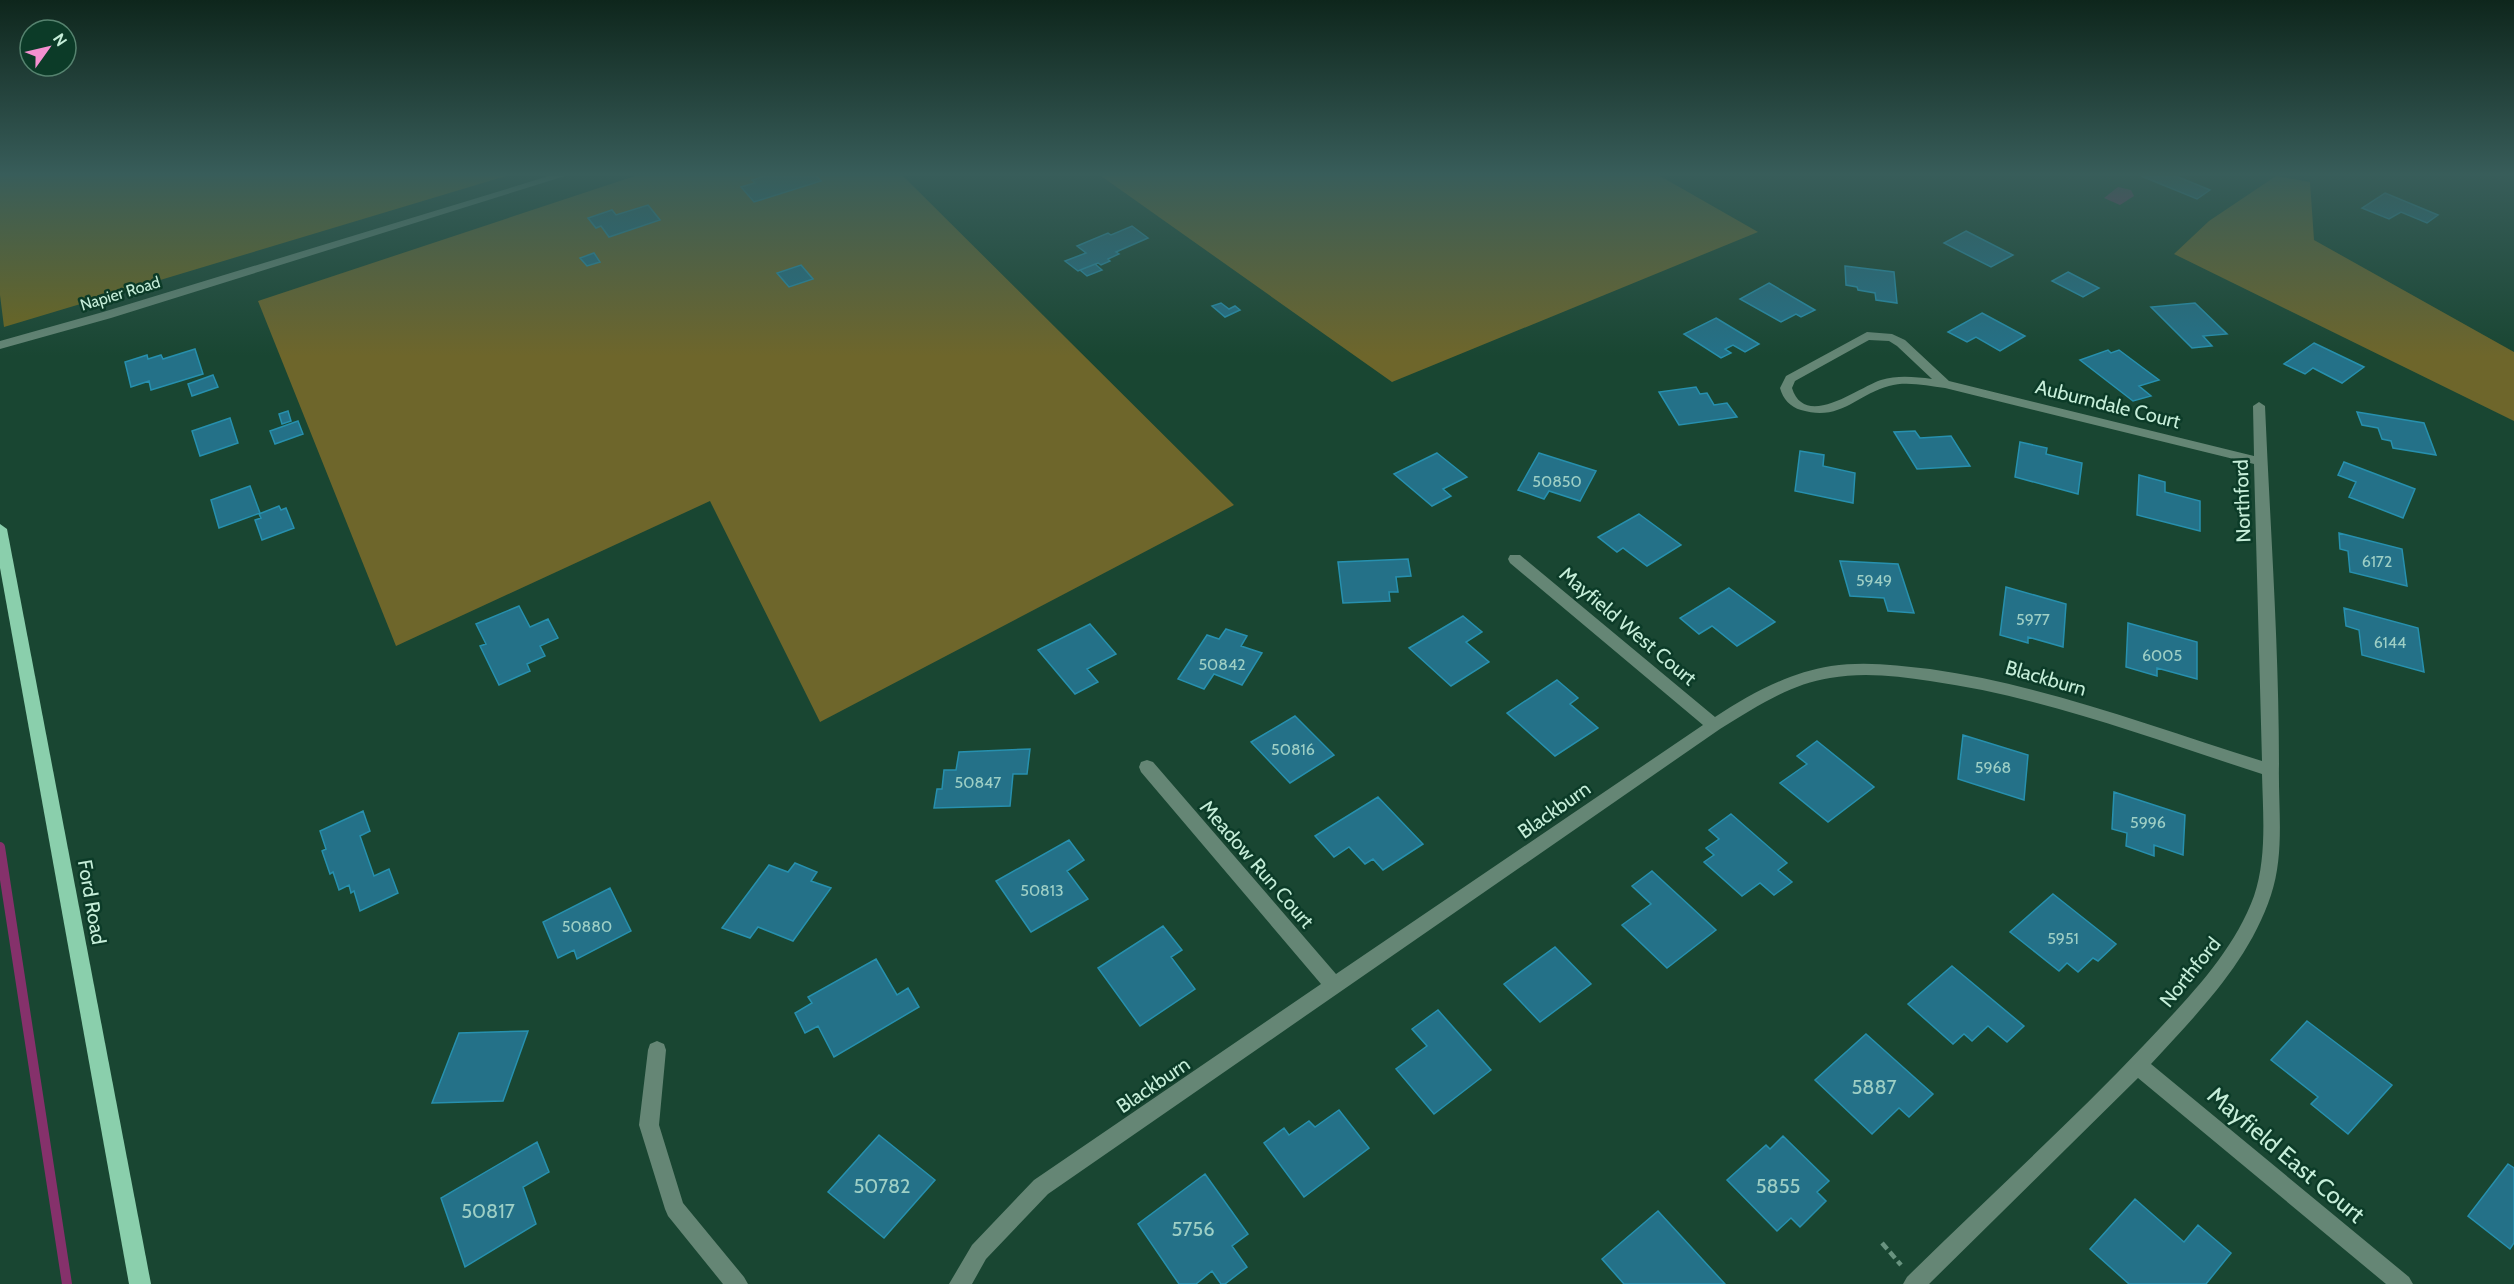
<svg xmlns="http://www.w3.org/2000/svg" width="2514" height="1284" viewBox="0 0 2514 1284" font-family="Cabin,sans-serif">
<style>
.green{fill:#70671e}
.forest{fill:#6e662b}
.water{fill:#85316b}
.lines{fill:none;stroke-linecap:round;stroke-linejoin:round}
.stream{stroke:#85316b;stroke-width:10}
.building{fill:#247188;stroke:#2790ae;stroke-width:1.5}
.path{stroke:#68937f;stroke-width:4.5;stroke-dasharray:8 4;stroke-linecap:butt}
.minor{fill:#658675;fill-rule:evenodd}
.major{fill:#8acfac;fill-rule:evenodd}
.labels{text-anchor:middle;stroke-width:5;stroke-linejoin:round;paint-order:stroke}
.far-street-label{font-size:16px;fill:#c6eed9;stroke:#0c3b28}
.number-label{font-size:16px;fill:#9ecfc5}
.street-label{font-size:20px;fill:#c6eed9;stroke:#0c3b28}
.near-number-label{font-size:20px;fill:#9ecfc5}
.near-street-label{font-size:24px;fill:#c6eed9;stroke:#0c3b28}
</style>
<rect width="100%" height="100%" fill="#194632"/>
<path class="green" d="M0,176H506L4,327L0,295Z"/>
<path class="forest" d="M635,176H903L1234,505L820,722L710,501L396,646L258,301Z
M1101,176H1660L1758,232L1392,382Z
M2276,176L2310,182L2314,240L2514,352V421L2174,254L2209,221Z"/>
<path class="water" d="M2118,187L2131,190L2134,196L2120,205L2104,198Z"/>
<g class="lines">
<path class="stream" d="M0,847L67,1284"/>
</g>
<path class="building" d="M765,176H816L821,181L754,202L741,187L755,183L752,180Z
M2141,176H2176L2210,190L2197,199Z
M2385,193L2438,215L2427,223L2401,212L2389,219L2362,208Z
M648,205L660,220L609,237L601,226L596,228L588,218L612,210L616,215Z
M1132,226L1148,238L1116,252L1119,254L1108,259L1110,261L1101,265L1098,263L1078,271L1065,261L1086,253L1077,246L1108,233L1111,235Z
M1966,231L2013,255L1991,267L1944,243Z
M594,253L600,262L587,266L580,258Z
M1095,264L1102,270L1087,276L1080,270Z
M801,265L813,279L789,287L777,273Z
M1845,266L1894,272L1897,303L1876,300L1875,293L1858,290L1857,287L1846,285Z
M2068,272L2099,288L2083,297L2052,281Z
M1769,283L1815,310L1801,317L1796,314L1781,322L1740,299Z
M1221,303L1229,309L1235,306L1240,310L1225,317L1212,306Z
M2195,303L2227,334L2203,336L2212,346L2192,348L2151,307Z
M1982,313L2025,336L2000,351L1976,337L1967,342L1948,332Z
M1716,318L1759,344L1745,352L1733,345L1725,349L1731,353L1721,358L1684,334Z
M2314,343L2364,367L2342,383L2313,368L2305,374L2284,364Z
M195,349L203,374L151,390L149,381L131,387L125,362L147,355L148,359L161,355L163,359Z
M2108,350L2111,353L2119,350L2159,380L2139,386L2151,396L2133,401L2080,360Z
M213,375L218,387L192,396L188,384Z
M1696,387L1700,394L1707,393L1714,405L1727,403L1737,417L1679,425L1659,392Z
M288,411L291,421L282,424L279,414Z
M2357,412L2424,423L2436,455L2393,448L2391,441L2382,439L2378,428L2362,425Z
M230,418L238,443L200,456L192,431Z
M298,421L303,434L275,444L270,431Z
M1915,431L1920,438L1951,436L1970,466L1917,469L1894,432Z
M2020,442L2047,448L2046,454L2082,463L2078,494L2015,477Z
M1800,451L1824,455L1823,466L1855,473L1853,503L1795,491Z
M1437,453L1467,477L1443,489L1451,496L1432,506L1394,474Z
M1539,453L1596,471L1580,501L1549,491L1544,499L1518,490Z
M2344,462L2415,489L2403,518L2349,497L2356,482L2338,475Z
M2139,475L2165,482V492L2200,501V531L2137,515Z
M250,486L260,513L219,528L211,500Z
M279,506L281,510L286,508L294,528L262,540L255,520L261,518L259,514Z
M1639,514L1681,545L1647,566L1623,548L1617,552L1598,537Z
M2339,533L2402,549L2407,586L2350,572L2348,551L2340,549Z
M1408,559L1411,576L1396,577L1398,592H1389L1390,601L1343,603L1338,562Z
M1840,561L1898,564L1914,613L1888,611L1884,598L1850,596Z
M2006,587L2066,604L2063,647L2028,637V643L2000,635Z
M1729,588L1775,622L1737,646L1712,626L1699,634L1680,618Z
M519,606L530,627L548,619L558,638L540,646L545,656L527,664L530,671L499,685L480,646L486,644L476,624Z
M2344,608L2418,628L2424,672L2362,655L2359,630L2346,626Z
M1463,616L1482,632L1466,642L1489,662L1451,686L1409,648Z
M2128,623L2197,642V679L2157,668V676L2126,667Z
M1090,624L1116,654L1087,669L1098,682L1075,694L1038,650Z
M1226,629L1247,636L1241,646L1262,653L1242,685L1214,674L1204,689L1178,679L1207,635L1219,639Z
M1557,680L1578,698L1570,704L1598,728L1555,756L1507,713Z
M1295,716L1334,755L1290,783L1251,742Z
M1963,735L2028,755L2024,800L1958,779Z
M1817,741L1874,787L1828,822L1780,783L1807,764L1797,756Z
M1030,749L1027,774H1013L1010,806L934,808L937,789H942L944,770H956L959,752Z
M2114,792L2185,815L2183,855L2154,845V856L2126,846L2127,833L2112,829Z
M1378,797L1423,844L1383,870L1373,859L1365,864L1349,847L1334,857L1315,836Z
M363,811L370,831L360,836L374,876L389,869L398,893L360,911L354,891L351,893L349,885L339,890L333,872L330,874L322,851L326,849L320,831Z
M1731,814L1787,863L1778,870L1792,882L1774,895L1760,883L1742,896L1704,862L1714,855L1706,848L1719,839L1709,830Z
M1069,840L1084,860L1067,871L1088,899L1031,932L996,881Z
M795,863L817,872L811,881L831,888L793,941L758,927L750,938L722,928L769,865L788,872Z
M1652,871L1716,930L1667,968L1622,925L1651,904L1632,886Z
M610,888L631,931L577,959L574,950L558,958L543,922Z
M2053,894L2116,944L2098,961L2093,958L2078,972L2067,963L2059,971L2010,932Z
M1163,926L1182,950L1171,957L1195,989L1140,1026L1098,968Z
M1555,947L1591,984L1540,1022L1504,984Z
M876,959L897,995L908,988L919,1007L834,1057L818,1026L805,1033L795,1013L812,1003L808,997Z
M1952,966L2024,1026L2007,1042L1988,1026L1972,1041L1964,1034L1953,1044L1908,1004Z
M1438,1010L1491,1070L1434,1114L1396,1069L1427,1046L1412,1029Z
M2307,1021L2392,1085L2348,1134L2311,1104L2318,1097L2271,1060Z
M528,1031L503,1101L432,1103L459,1033Z
M1866,1034L1933,1094L1909,1117L1899,1108L1872,1134L1815,1080Z
M1339,1110L1369,1148L1304,1197L1264,1143L1284,1128L1289,1135L1309,1121L1315,1127Z
M879,1135L935,1180L884,1238L828,1192Z
M1783,1136L1829,1181L1817,1192L1826,1201L1800,1227L1791,1218L1777,1231L1727,1180L1766,1145L1770,1149Z
M537,1142L549,1172L523,1187L536,1224L465,1267L441,1198Z
M2508,1164L2514,1168V1243L2510,1249L2468,1216Z
M1205,1174L1248,1234L1232,1246L1247,1267L1225,1284H1221L1212,1271L1196,1284H1179L1138,1224Z
M2135,1199L2184,1242L2198,1225L2231,1253L2206,1284H2129L2090,1249Z
M1658,1211L1725,1284H1624L1602,1259Z"/>
<g class="lines">
<path class="path" d="M1882,1243L1901,1265"/>
<path class="minor" d="M549,176H565L111,318L0,349V341L103,312Z
M1867,332L1892,334L1905,340L1949,381L2254,456L2253,406L2259,402L2265,406C2270,524 2279,645 2279,764C2278,808 2285,853 2271,895C2249,962 2197,1014 2151,1064L2409,1277L2413,1284H2386L2138,1078L1929,1284H1903L1907,1277C1986,1199 2068,1125 2144,1045C2185,1001 2233,954 2254,896C2267,857 2263,814 2262,774C2153,739 2044,697 1930,681C1897,676 1863,672 1830,678C1790,684 1754,708 1720,729L1048,1194L986,1259L972,1284H949L972,1245L1034,1180L1321,984L1141,772L1139,767L1141,762L1147,760L1153,762L1336,974L1703,725L1510,563L1508,559L1510,555H1520L1715,717C1750,694 1788,673 1831,666C1863,661 1897,665 1930,669C2044,685 2153,727 2262,761L2254,464L1945,388C1927,386 1907,381 1889,386C1856,395 1840,422 1801,410C1790,407 1783,399 1780,388L1786,376ZM1869,340L1889,341L1897,346L1932,379C1915,377 1898,375 1881,380C1859,387 1805,430 1792,388L1795,381Z
M657,1041L664,1044L666,1050L659,1125L683,1203L744,1277L748,1284H723L668,1216L665,1209L639,1125L648,1050L650,1044Z"/>
<path class="major" d="M0,524L7,529L151,1284H129L0,568Z"/>
</g>
<linearGradient id="sky" x2="0" y2="1"><stop stop-color="#0e261c"/><stop offset="0.49" stop-color="#385d5a"/><stop offset="1" stop-color="#385d5a" stop-opacity="0"/></linearGradient>
<rect width="2514" height="356" fill="url(#sky)"/>
<g class="labels">
<g class="far-street-label">
<text transform="translate(120 293) rotate(-17)" y="6">Napier Road</text>
</g>
<g class="number-label">
<text x="1557" y="487">50850</text>
<text x="2377" y="567">6172</text>
<text x="1874" y="586">5949</text>
<text x="2033" y="625">5977</text>
<text x="2390" y="648">6144</text>
<text x="2162" y="661">6005</text>
<text x="1222" y="670">50842</text>
<text x="1293" y="755">50816</text>
<text x="1993" y="773">5968</text>
<text x="978" y="788">50847</text>
<text x="2148" y="828">5996</text>
<text x="1042" y="896">50813</text>
<text x="587" y="932">50880</text>
<text x="2063" y="944">5951</text>
</g>
<g class="street-label">
<text transform="translate(2108 404) rotate(14)" y="7">Auburndale Court</text>
<text transform="translate(2242 501) rotate(-92)" y="7">Northford</text>
<text transform="translate(1628 626) rotate(40)" y="7">Mayfield West Court</text>
<text transform="translate(2046 678) rotate(16)" y="7">Blackburn</text>
<text transform="translate(1554 810) rotate(-35)" y="7">Blackburn</text>
<text transform="translate(1257 864) rotate(49)" y="7">Meadow Run Court</text>
<text transform="translate(92 902) rotate(80)" y="7">Ford Road</text>
<text transform="translate(2190 972) rotate(-51)" y="7">Northford</text>
<text transform="translate(1153 1085) rotate(-34)" y="7">Blackburn</text>
</g>
<g class="near-number-label">
<text x="1874" y="1094">5887</text>
<text x="882" y="1193">50782</text>
<text x="1778" y="1193">5855</text>
<text x="488" y="1218">50817</text>
<text x="1193" y="1236">5756</text>
</g>
<g class="near-street-label">
<text transform="translate(2286 1155) rotate(40)" y="8">Mayfield East Court</text>
</g>
</g>
<g transform="translate(48 48) rotate(56)"><circle r="28" fill="#0c3b28" stroke="#56836f" stroke-width="1.5"/>
<path d="M0-4.5L10 22L0 15L-10 22Z" fill="#f590d1"/>
<text y="-9" font-size="16" font-weight="bold" text-anchor="middle" fill="#c6eed9">N</text>
</g>
</svg>
